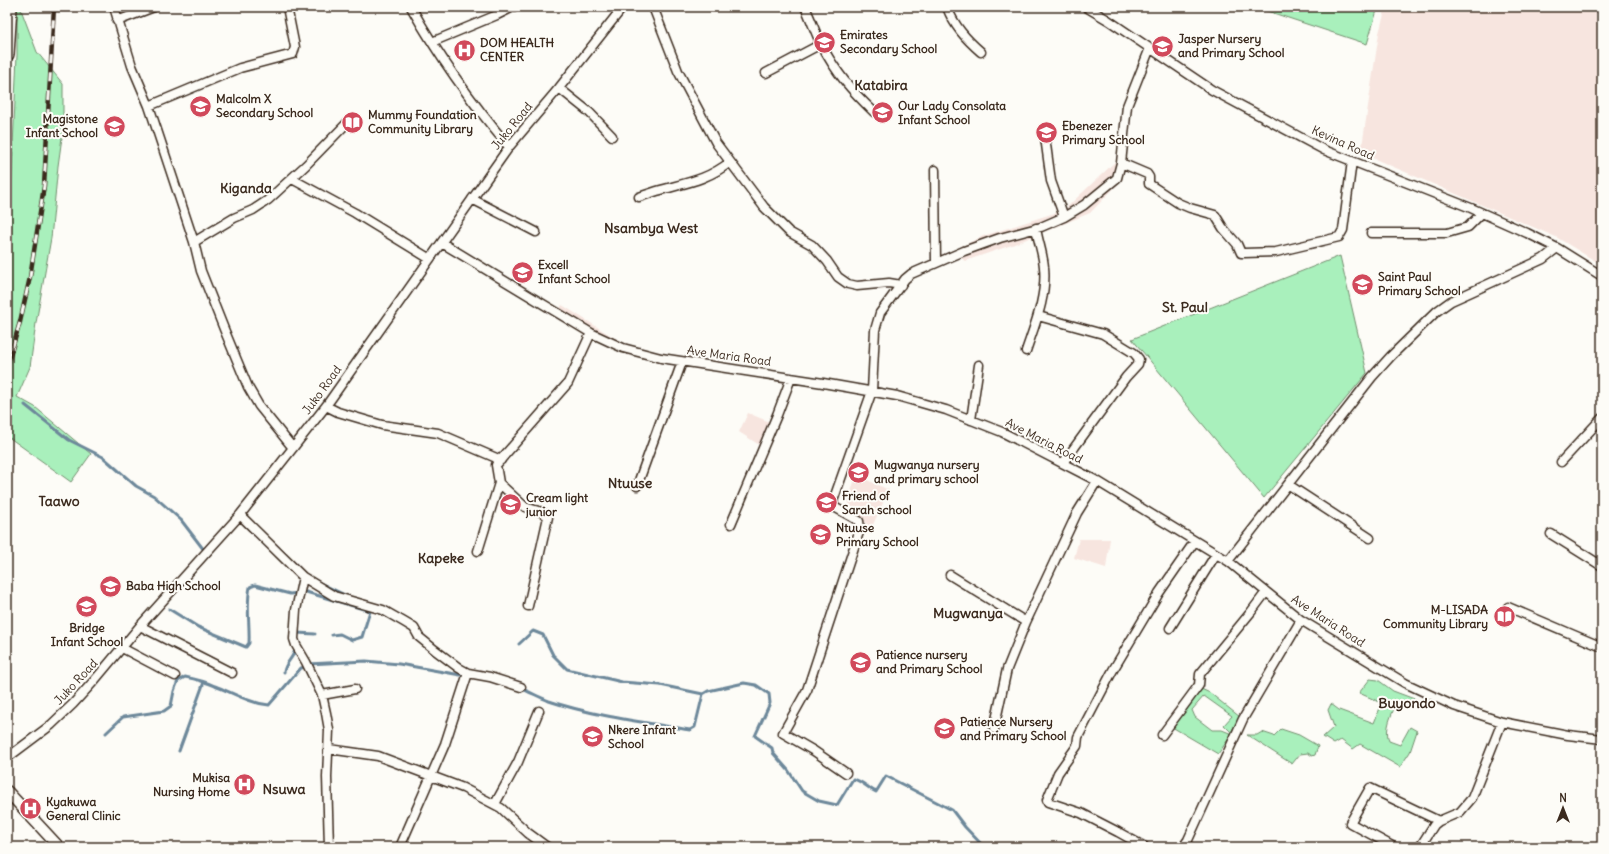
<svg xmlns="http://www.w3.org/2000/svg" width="1609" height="854" viewBox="0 0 1609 854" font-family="Delius,sans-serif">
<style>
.built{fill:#f7e5df}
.green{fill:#a9f0bc;stroke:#728d6d}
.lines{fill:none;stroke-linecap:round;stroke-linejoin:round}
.stream{stroke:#6d889a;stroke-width:3}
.minor-casing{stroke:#3b2a1e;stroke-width:11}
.tertiary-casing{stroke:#3b2a1e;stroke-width:13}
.trunk-casing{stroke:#3b2a1e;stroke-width:16}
.minor{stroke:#fdfcf7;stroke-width:8}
.tertiary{stroke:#fdfcf7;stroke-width:10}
.trunk{stroke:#fdfcf7;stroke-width:13}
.rail-casing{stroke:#3b2a1e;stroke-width:4.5}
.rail{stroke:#fdfcf7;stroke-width:3;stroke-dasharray:9;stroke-linecap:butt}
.labels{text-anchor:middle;stroke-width:4;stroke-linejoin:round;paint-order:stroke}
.poi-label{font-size:12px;font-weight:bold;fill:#3b2a1e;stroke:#fdfcf7;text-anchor:start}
.street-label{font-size:12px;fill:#3b2a1e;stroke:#fdfcf7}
.quarter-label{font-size:14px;font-weight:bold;fill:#3b2a1e;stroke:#fdfcf7}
</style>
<rect width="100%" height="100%" fill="#fdfcf7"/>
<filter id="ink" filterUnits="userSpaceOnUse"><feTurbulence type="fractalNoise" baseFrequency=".025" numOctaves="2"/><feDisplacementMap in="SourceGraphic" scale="8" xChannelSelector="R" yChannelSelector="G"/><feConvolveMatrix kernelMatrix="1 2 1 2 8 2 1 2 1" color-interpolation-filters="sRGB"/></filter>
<g filter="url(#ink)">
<path class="built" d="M1386,7H1602V265L1556,237L1361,153L1379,33Z
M1116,161L1123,179L1090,213L1012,245L965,261L952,251L983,236L1064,210Z
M562,305L621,342H612L559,310Z
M748,413L772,423L761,446L739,432Z
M856,475L889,490L871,529L848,502Z
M1079,539H1110L1106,568L1074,558Z"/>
<path class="green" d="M17,7H20L37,52L63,84V130L58,166L51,238L36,323L30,367L17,397L35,407L91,454L71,482L7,436V219L11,192L17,55Z
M1255,7H1378L1367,44Z
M1340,256L1367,373L1264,498L1132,339Z
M1370,679L1378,680L1393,691L1417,700V707L1405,706L1397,702C1392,714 1384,728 1389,741L1400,745L1410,727L1417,731L1410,752L1400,767L1360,744L1353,749L1341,740L1334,744L1323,737L1334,727L1328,710L1331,704L1339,710L1374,723L1382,703L1359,693Z
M1199,688L1210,693L1240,717L1231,732L1224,725L1232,716L1204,696L1192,710L1195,717L1212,730H1222L1232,734L1218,754L1172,727Z
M1281,729L1299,735L1318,746L1315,755L1312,756L1308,753L1300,754L1292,764L1247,735H1257L1262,732L1274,736Z"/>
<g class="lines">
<path class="stream" d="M25,405L69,440L103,457L136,486L154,496L181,520L204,550
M316,581L347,596
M306,592L370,611L362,637L352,640L340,634L332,635
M169,609L198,627L246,647L249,643C250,625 246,605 250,587L255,585L290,594L298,593
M297,635V633L315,634
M519,644L533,631L543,635L553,655L567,669L622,682L660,685L703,694
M308,664L366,661L399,664L466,676
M284,672C285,662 294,658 295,649
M520,688C530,692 539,697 549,701C594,716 643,722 690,730L695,727L703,694L708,691L744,683L756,685L769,694L770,703L755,736L772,748L773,753L788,770L802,791L819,801L837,805L853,779C863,781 867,788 876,792L886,776L952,810L965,827L984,847
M106,733L123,717L164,711L171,706L174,691L178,681L185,677C195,679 206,682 215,686C233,693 249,703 269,705L301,668L305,667L306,669
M179,751L204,682"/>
<defs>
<path id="minor" d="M114,7L132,66L149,106L194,242L201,271L224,329L248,387L259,406L293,448
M411,7C439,57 472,103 509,147
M653,7L678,71L716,143L764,207L789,232L812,245L827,261L838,277L848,284L857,286L889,283L901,285
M805,7C811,19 815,32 821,44C836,73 851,90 874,112
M947,7C954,26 966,39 981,52
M1086,7L1108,20L1212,90L1324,150L1471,208L1527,233L1557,248L1602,276
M117,21L154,7
M432,42L497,15L513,7
M766,73L821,44
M559,88L589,112L612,136
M149,106L240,68L293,54L295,47L287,7
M1044,130L1051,181L1064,217
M1121,163L1147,174L1149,177V184L1178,203L1190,208L1215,215L1223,228L1237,244L1241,253H1244L1276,252L1339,237L1343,230L1352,161
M935,170L936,263
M292,179L355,213L430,259
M639,197C645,195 651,193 657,191C684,183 706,181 730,162
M472,199L536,232
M1371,233H1447L1468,227L1482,213
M194,242L234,218L253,210L268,200L306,165L348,122
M442,243L591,333L623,348L661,358L823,383L897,396L946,410L1002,432L1097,481L1195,541L1228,561L1301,620L1405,683L1454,706L1502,722L1568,735L1602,739
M1038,316L1103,334L1134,353L1139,359L1138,364L1126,377L1063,463
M1026,351C1035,324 1047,296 1044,267C1043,254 1038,241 1036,228
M326,406L338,412L382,425L438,433L501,460
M971,420L979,365
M1561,462L1602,418
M499,483L525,507L542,512L548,517L528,606
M1289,485L1370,538
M637,486L682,362
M240,515L303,577L296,610L294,639L296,645L306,662L322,695L326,713L329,730L327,777L329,847
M731,524L777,415L791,378
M1551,534L1602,566
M478,551L499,483L496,465L568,383L591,333
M1228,561L1372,377L1391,356L1437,311L1451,301L1471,292L1543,259L1557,248
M950,575L1026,622
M303,577L334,596L383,610L404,622L414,628L419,637L435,650L459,668L468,673L490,677L521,687
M1508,607L1602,647
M140,626L232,673
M1170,628L1216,554
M122,648L175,676
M322,695L355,689
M994,729L1007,669L1026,622L1077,513L1097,481
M1162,735L1199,685L1200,674L1251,612L1266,592
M329,749L378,756L463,788L501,808L528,833L547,847
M7,758L51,725L73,704L94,681L140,626L240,515L326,406L509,147L559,88L623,7
M846,773L814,751L783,733L807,690L860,529L859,521L836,508L833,505V501L872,391L875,330L880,313L905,279L911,274L964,251L1000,238L1041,227L1064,217L1084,205L1117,178L1121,163L1127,106L1150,48
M495,804L518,762L539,711
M400,847L445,744L468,673
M1145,847L1118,832L1081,813L1048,802L1047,800L1058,773L1077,746L1078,737L1113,670L1159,593L1195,541
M1183,847L1188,840L1243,719L1301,620
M1394,847L1350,823L1370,788L1439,821
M1420,847L1434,825L1439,821L1460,812L1472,798L1502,722"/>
<path id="tertiary" d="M7,791L59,847"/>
<path id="trunk" d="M7,54L10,7"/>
</defs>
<use href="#minor" class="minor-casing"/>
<use href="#tertiary" class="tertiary-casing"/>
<use href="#trunk" class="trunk-casing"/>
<use href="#minor" class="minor"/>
<use href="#tertiary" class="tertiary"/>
<use href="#trunk" class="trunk"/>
<defs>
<path id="rail" d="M7,366L20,322L30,277L44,186L54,7"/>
</defs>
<use href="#rail" class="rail-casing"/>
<use href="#rail" class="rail"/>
</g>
</g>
<defs>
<symbol id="school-disc" viewBox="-11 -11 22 22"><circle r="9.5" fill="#d1495b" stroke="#fdfcf7"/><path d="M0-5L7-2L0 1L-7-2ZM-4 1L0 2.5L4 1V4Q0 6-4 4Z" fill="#fff"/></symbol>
<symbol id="hospital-disc" viewBox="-11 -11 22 22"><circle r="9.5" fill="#d1495b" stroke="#fdfcf7"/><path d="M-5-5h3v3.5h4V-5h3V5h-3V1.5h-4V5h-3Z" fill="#fff"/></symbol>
<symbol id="library-disc" viewBox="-11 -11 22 22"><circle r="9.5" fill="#d1495b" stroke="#fdfcf7"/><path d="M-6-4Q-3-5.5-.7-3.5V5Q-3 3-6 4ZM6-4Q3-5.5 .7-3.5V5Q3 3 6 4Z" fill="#fff"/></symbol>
</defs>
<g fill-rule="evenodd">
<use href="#school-disc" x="812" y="30" width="25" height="25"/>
<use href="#school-disc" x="1150" y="34" width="25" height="25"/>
<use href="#hospital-disc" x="452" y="38" width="25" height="25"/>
<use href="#school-disc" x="188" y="94" width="25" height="25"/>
<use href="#school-disc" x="870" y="100" width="25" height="25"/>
<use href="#library-disc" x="340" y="110" width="25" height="25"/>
<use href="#school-disc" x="102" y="114" width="25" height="25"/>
<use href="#school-disc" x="1034" y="120" width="25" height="25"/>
<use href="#school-disc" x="510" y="260" width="25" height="25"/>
<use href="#school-disc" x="1350" y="272" width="25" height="25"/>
<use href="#school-disc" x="846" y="460" width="25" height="25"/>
<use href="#school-disc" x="814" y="490" width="25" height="25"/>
<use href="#school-disc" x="498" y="492" width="25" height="25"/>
<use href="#school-disc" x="808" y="522" width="25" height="25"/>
<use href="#school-disc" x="98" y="574" width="25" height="25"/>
<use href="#school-disc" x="74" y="594" width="25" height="25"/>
<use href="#library-disc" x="1492" y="604" width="25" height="25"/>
<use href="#school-disc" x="848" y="650" width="25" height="25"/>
<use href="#school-disc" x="932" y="716" width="25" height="25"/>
<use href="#school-disc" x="580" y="724" width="25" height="25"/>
<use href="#hospital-disc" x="232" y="772" width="25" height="25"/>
<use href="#hospital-disc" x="18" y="796" width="25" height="25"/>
</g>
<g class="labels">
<g class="poi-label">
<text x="840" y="39">Emirates<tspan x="840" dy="14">Secondary School</tspan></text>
<text x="1178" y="43">Jasper Nursery<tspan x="1178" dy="14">and Primary School</tspan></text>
<text x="480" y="47">DOM HEALTH<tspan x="480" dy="14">CENTER</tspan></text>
<text x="216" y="103">Malcolm X<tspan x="216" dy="14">Secondary School</tspan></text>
<text x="898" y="110">Our Lady Consolata<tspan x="898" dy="14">Infant School</tspan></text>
<text x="368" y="119">Mummy Foundation<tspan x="368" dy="14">Community Library</tspan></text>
<text x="98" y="123" text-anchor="end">Magistone<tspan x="98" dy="14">Infant School</tspan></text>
<text x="1062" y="130">Ebenezer<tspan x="1062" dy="14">Primary School</tspan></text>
<text x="538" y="269">Excell<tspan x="538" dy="14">Infant School</tspan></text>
<text x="1378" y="281">Saint Paul<tspan x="1378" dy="14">Primary School</tspan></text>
<text x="874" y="469">Mugwanya nursery<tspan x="874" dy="14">and primary school</tspan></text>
<text x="842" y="500">Friend of<tspan x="842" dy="14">Sarah school</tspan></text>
<text x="526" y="502">Cream light<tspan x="526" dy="14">junior</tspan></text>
<text x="836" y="532">Ntuuse<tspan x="836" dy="14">Primary School</tspan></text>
<text x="126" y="590">Baba High School</text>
<text x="1488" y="614" text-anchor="end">M-LISADA<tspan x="1488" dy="14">Community Library</tspan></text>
<text x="87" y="632" text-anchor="middle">Bridge<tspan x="87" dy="14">Infant School</tspan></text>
<text x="876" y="659">Patience nursery<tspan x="876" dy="14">and Primary School</tspan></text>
<text x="960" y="726">Patience Nursery<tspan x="960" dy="14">and Primary School</tspan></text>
<text x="608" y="734">Nkere Infant<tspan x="608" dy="14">School</tspan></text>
<text x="230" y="782" text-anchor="end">Mukisa<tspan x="230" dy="14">Nursing Home</tspan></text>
<text x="46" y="806">Kyakuwa<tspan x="46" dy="14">General Clinic</tspan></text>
</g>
<g class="street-label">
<text transform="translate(512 126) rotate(-51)" y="4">Juko Road</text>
<text transform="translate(1343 143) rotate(24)" y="4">Kevina Road</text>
<text transform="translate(729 356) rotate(8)" y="4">Ave Maria Road</text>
<text transform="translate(322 390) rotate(-54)" y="4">Juko Road</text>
<text transform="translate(1044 441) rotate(27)" y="4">Ave Maria Road</text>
<text transform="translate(1328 621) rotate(33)" y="4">Ave Maria Road</text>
<text transform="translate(76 682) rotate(-47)" y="4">Juko Road</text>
</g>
<g class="quarter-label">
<text x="881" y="90">Katabira</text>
<text x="246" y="193">Kiganda</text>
<text x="651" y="233">Nsambya West</text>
<text x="1185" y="312">St. Paul</text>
<text x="630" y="488">Ntuuse</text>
<text x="59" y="506">Taawo</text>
<text x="441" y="563">Kapeke</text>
<text x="968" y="618">Mugwanya</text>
<text x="1407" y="708">Buyondo</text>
<text x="284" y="794">Nsuwa</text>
</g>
</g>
<rect width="1609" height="854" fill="none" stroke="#fdfcf7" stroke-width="24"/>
<rect x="12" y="12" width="1585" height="830" fill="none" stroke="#3b2a1e" stroke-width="1.5" filter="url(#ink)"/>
<g transform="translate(1563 808)" stroke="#fdfcf7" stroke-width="3" paint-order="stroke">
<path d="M0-3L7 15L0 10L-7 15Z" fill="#3b2a1e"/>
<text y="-6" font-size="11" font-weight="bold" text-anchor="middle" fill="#3b2a1e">N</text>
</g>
</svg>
